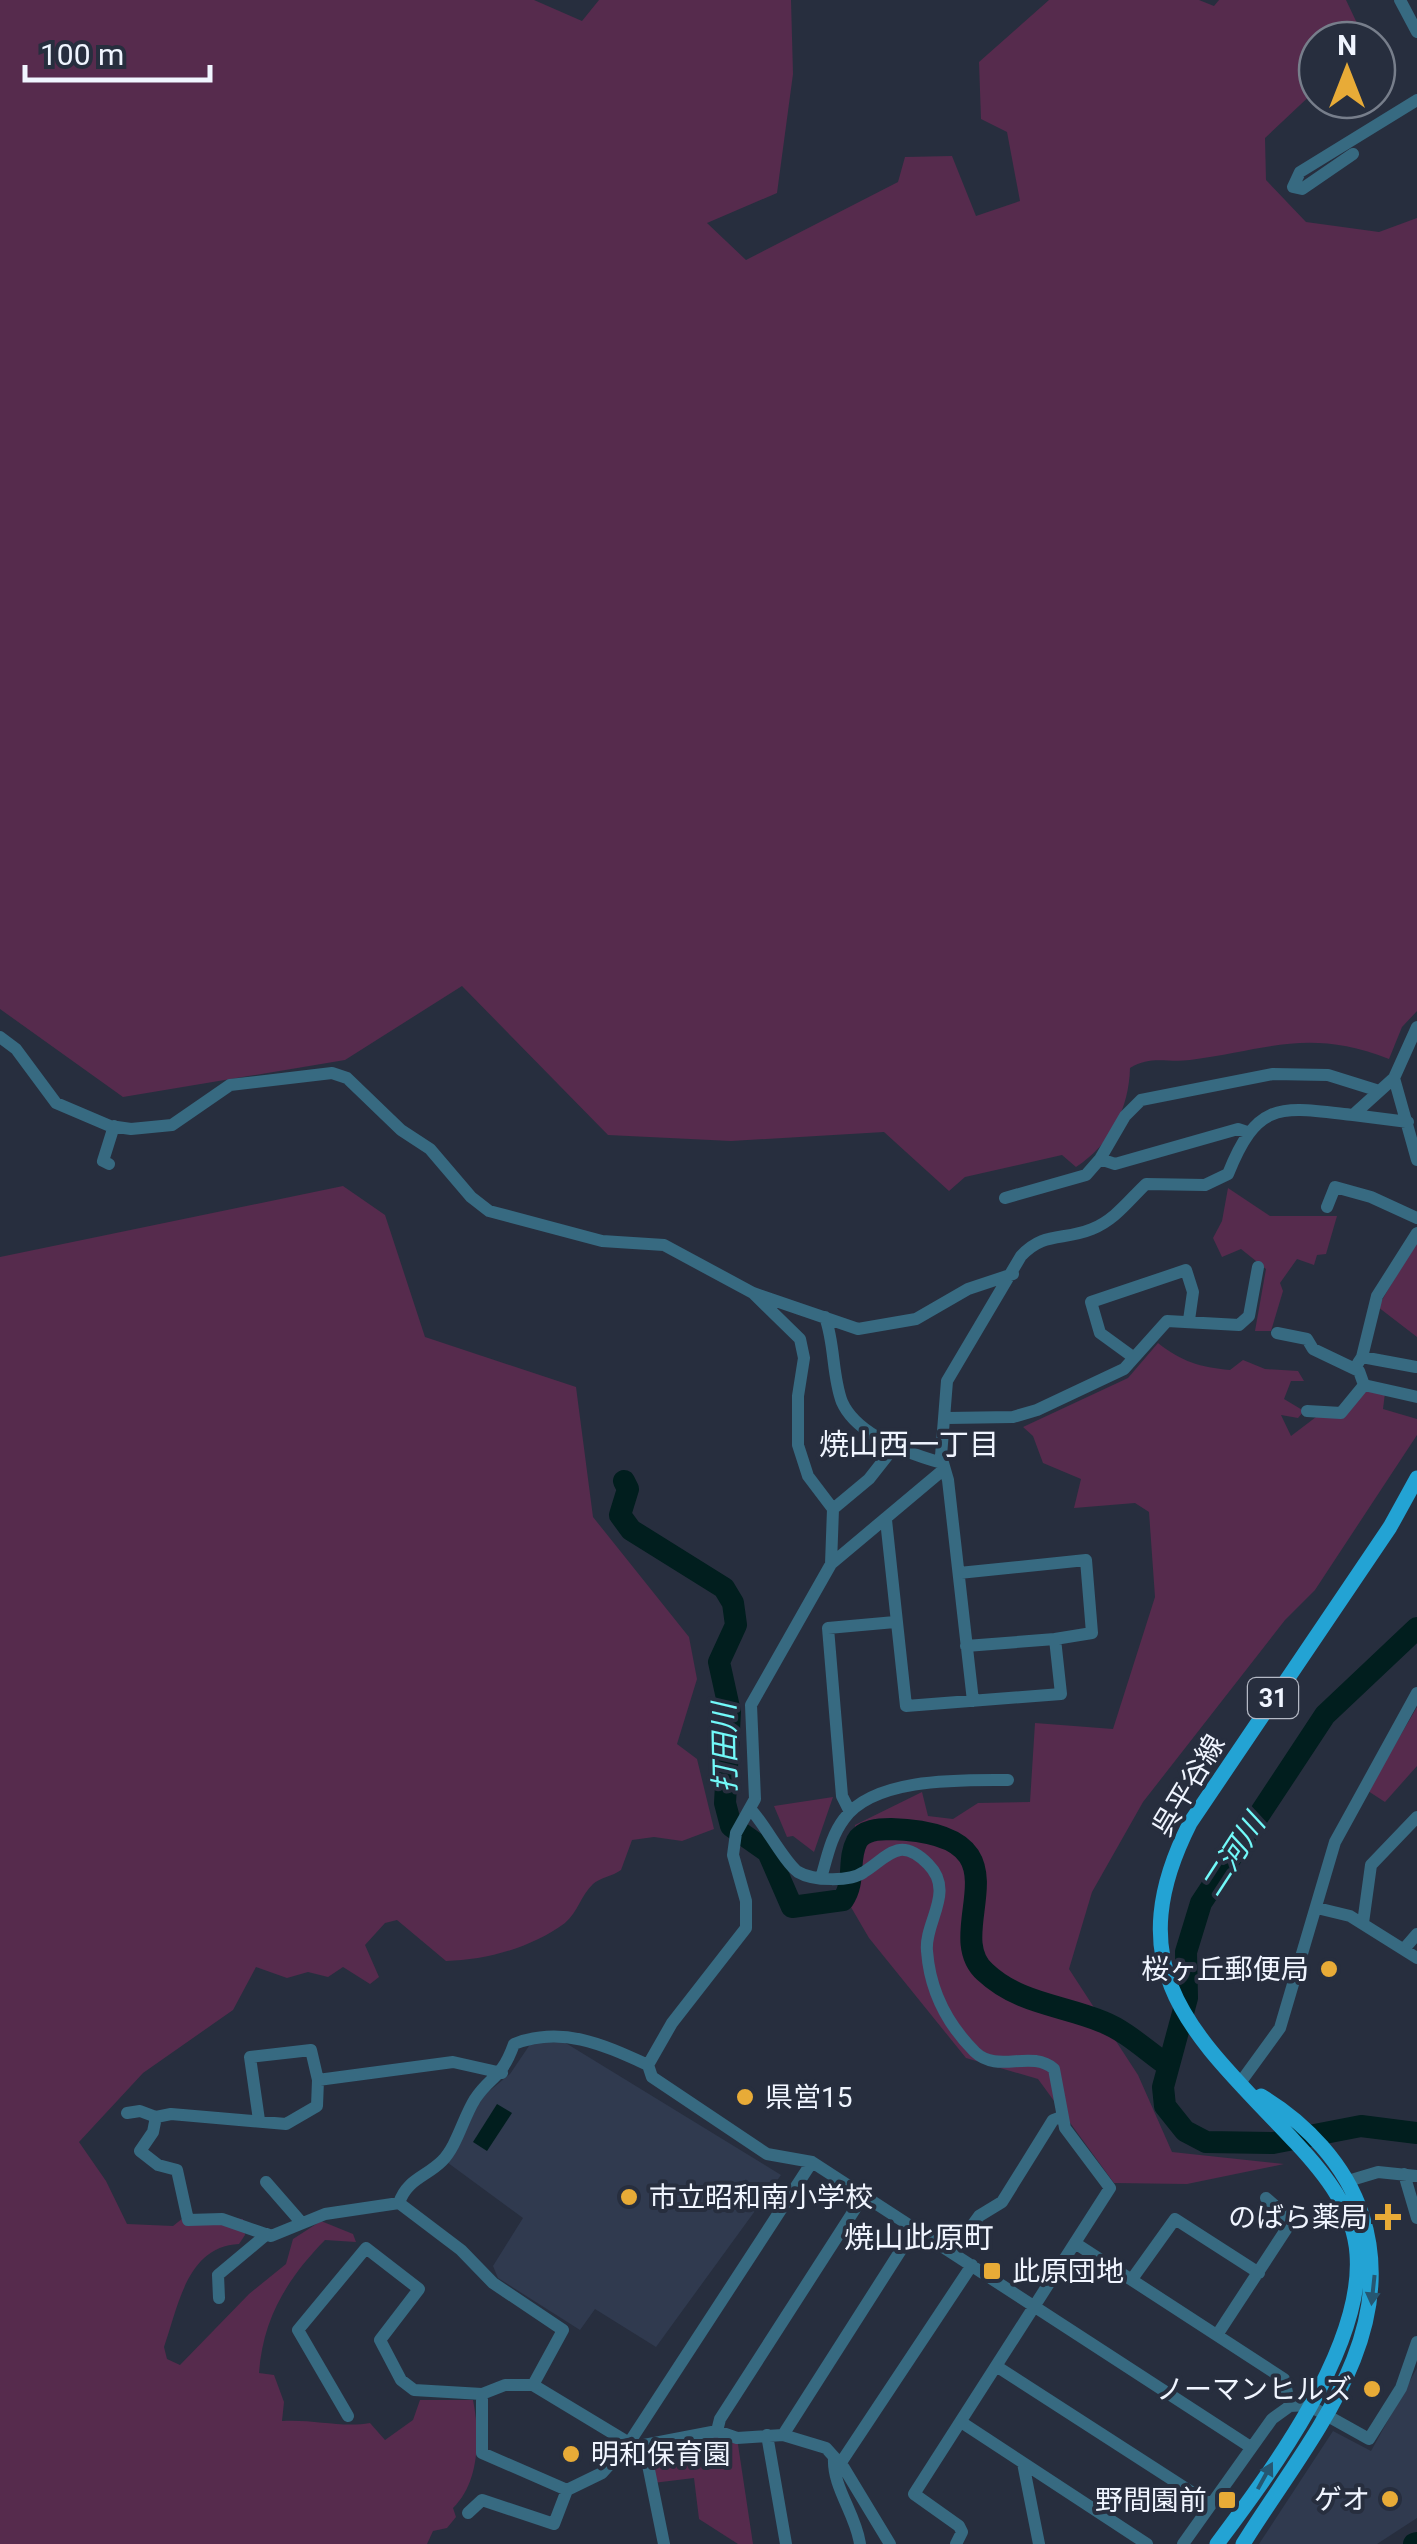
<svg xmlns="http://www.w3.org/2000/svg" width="1417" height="2544" viewBox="0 0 1417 2544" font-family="Roboto,'Noto Sans JP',sans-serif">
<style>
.built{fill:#303a4f}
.green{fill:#562b4d}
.water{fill:#011e1e}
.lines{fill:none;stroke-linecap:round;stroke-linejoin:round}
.river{stroke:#011e1e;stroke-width:22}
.minor{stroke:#376a81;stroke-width:12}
.major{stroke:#23a3d4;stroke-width:15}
.oneway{fill:#265772}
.poi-dot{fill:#e8ab37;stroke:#272e3e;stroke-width:4}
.labels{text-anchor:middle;stroke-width:8;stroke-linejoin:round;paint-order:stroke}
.shield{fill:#272e3e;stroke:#b4b9c5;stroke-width:2.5}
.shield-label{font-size:25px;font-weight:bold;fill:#f0f5ff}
.street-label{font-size:28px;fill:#f0f5ff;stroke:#272e3e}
.poi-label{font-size:28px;fill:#f0f5ff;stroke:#272e3e;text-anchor:end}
.neighbourhood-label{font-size:30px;fill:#f0f5ff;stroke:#272e3e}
.water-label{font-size:30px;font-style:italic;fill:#72f9f9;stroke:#272e3e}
</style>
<rect width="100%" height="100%" fill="#272e3e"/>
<path class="built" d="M564,2042L781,2175L656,2347L595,2309L580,2330L498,2278L493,2266L523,2218L440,2157L482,2097L510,2074L531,2043Z
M1417,2368V2518L1377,2544H1259L1333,2431L1371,2451Z"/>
<path class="green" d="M0,0H534L582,21L599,0H791L793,74L777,193L707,223L746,260L898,182L905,157L952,156L976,216L1020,201L1007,132L981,119L979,62L1049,0H1199L1214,6L1219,0H1346L1365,40H1317V89L1265,138L1266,180L1306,222L1379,232L1417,218V1011L1402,1027L1389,1059C1309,1028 1270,1049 1190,1060C1167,1063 1151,1055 1130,1068C1129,1109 1110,1145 1076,1167L1062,1155L965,1177L949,1191L884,1132L731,1141L608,1135L462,986L345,1060L123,1097L0,1009Z
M343,1186L385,1215L425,1337L576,1387L593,1517L689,1637L697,1679L677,1744L697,1759L714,1829L682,1841L654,1837L632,1840L621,1870C613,1876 599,1878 593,1884C581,1895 578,1912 565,1923C531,1948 486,1960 446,1961L397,1920L385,1923L365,1945L379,1977L370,1984L343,1967L328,1977L308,1972L287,1978L256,1967L233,2010L143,2073L79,2142L106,2181L127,2224L173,2226L188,2214L243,2219L245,2235L239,2244C187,2246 178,2307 164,2347L167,2359L180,2365L249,2294L286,2264L293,2239L321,2221L353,2234L356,2242L325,2240C287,2279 263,2318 259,2373L274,2375L284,2402L282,2421C313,2419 342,2428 370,2423L385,2440L413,2420L420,2400H473C480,2435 480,2482 453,2508L456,2517L447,2528L433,2531L427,2544H0V1257Z
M1228,1188L1270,1216H1337L1326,1254L1317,1255L1314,1265L1297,1259L1280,1283L1283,1291L1271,1331H1255L1266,1269L1241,1249L1222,1257L1213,1238L1222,1221Z
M1417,1240V1337L1378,1307Z
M1158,1343C1182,1362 1200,1367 1230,1370L1243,1360L1265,1369L1298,1371L1304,1381H1291L1284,1399L1304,1411L1298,1418L1281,1415L1291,1436L1316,1417H1343L1368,1388L1385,1393L1383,1409L1417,1419V1435L1315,1590L1285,1620L1143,1802L1092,1892L1069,1969L1138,2075L1172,2152L1284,2164L1187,2184L1114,2183L1038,2079L966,2058L869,1938L848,1902L855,1825L922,1792L928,1816L953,1819L978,1803L1030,1802L1035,1723L1113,1729L1155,1597L1149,1512L1135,1503L1074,1508L1081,1479L1043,1463L1033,1436L1023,1427L1128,1378Z
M1417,1707V1766L1385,1802L1368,1791Z
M833,1797L814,1852L793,1836L787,1837L774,1806Z
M704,2436L737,2438L753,2544H738L699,2519L694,2478L653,2483L644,2445Z"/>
<path class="water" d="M497,2104L512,2113L487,2151L473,2142Z"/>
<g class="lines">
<path class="river" d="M624,1481L628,1489L620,1515L631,1530L724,1588L733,1603L736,1625L719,1662L730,1712L725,1803L731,1826L768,1852L792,1907L843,1900C856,1881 847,1860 857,1841C863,1830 879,1829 891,1829C1039,1834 938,1930 985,1972C1019,2004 1062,2005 1103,2022C1126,2031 1147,2051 1167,2065
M1417,1628L1325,1715L1201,1903L1186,1952L1187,1998L1163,2087L1165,2106L1185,2131L1206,2142L1273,2143L1361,2126L1417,2133
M1414,2544L1417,2543"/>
<path class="minor" d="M1400,0L1417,32
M1353,154L1302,189L1293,187L1300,172L1417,100
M0,1037L16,1049L56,1103L110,1126L131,1129L172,1125L230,1085L332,1073L347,1078L401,1130L430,1149L471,1197L489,1211L602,1241L664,1245L753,1293L858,1329L916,1319L968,1289L1013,1274
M1394,1078L1417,1160
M1353,1115L1408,1122
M1100,1159L1115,1164L1238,1129L1247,1132
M109,1164L103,1161L114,1126
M1005,1198L1086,1175L1100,1159L1125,1116L1141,1100L1273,1074L1328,1075L1376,1090
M1327,1207L1335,1187L1371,1197L1417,1218
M825,1317C835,1344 832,1376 842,1402C857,1436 910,1454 942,1463
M1277,1333L1307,1339L1313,1349L1359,1371L1364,1385
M1133,1357L1100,1333L1091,1302L1186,1270L1193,1292L1189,1320
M1362,1357L1377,1296L1417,1233
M1358,1363L1362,1357L1416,1367
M1364,1385L1417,1397
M1307,1411L1341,1413L1364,1385
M947,1418L1013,1417L1037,1410L1124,1369L1167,1321L1239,1325L1249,1316L1258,1267
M833,1509L869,1479L895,1446
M886,1520L906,1706L1061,1694L1055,1639L1092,1633L1086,1560L959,1573
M831,1564L943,1470
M966,1646L1055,1639
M973,1701L948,1480L941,1456L947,1381L1021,1256C1044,1231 1063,1241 1092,1229C1115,1220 1129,1200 1146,1184L1205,1185L1228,1174C1258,1099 1281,1107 1353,1115L1394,1078L1417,1027
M752,1811C765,1825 785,1863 798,1872C813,1881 850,1882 864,1872C888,1857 899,1835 928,1864C956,1892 924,1922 927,1951C930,1992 947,2024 975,2052C998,2074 1031,2049 1054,2069L1065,2128L1110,2188L914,2494L959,2526L962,2532L956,2544
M850,1812L842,1796L828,1628L895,1622
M821,1878C827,1858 831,1836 844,1819C874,1777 962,1780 1008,1780
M1317,1908L1350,1916L1417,1958
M1363,1923L1371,1865L1417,1817
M1404,1949L1417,1934
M648,2065L672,2023L746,1928V1901L733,1855L736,1833L755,1799L751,1705L831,1564L833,1509L808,1476L798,1445V1396L804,1358L800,1339L753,1293
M1240,2083L1280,2028L1335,1842L1417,1693
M127,2113L140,2111L156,2117
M259,2120L250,2057L311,2050L318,2080
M1404,2174L1417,2218
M1348,2181L1378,2172L1417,2176
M266,2182L300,2221
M399,2203L325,2214L271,2236L222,2219L188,2220L177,2170L158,2165L140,2151L153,2132L156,2117L171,2114L286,2124L317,2106L318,2080L453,2062L502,2073
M1078,2245L1284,2379L1290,2406
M952,2253L979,2216L1002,2202L1053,2120L1061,2117
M1132,2279L1175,2219L1259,2273
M219,2298L218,2275L267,2234
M1217,2335L1289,2225L1290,2219L1266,2198
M996,2366L1210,2504
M348,2416L298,2330L366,2248L419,2289L380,2340L401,2380L414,2390L482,2394
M961,2422L1147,2544
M717,2431L720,2419L864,2195
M767,2435L786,2544
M783,2435L915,2228
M644,2445L664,2544
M834,2457C832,2487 856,2514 860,2544
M1023,2463L1039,2544
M840,2464L972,2265
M567,2490L602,2473L629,2443L812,2162
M468,2513L482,2500L554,2524L567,2490L482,2453V2394L505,2385H533
M890,2544L844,2468L826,2448L783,2435L737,2438L717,2431L644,2445L629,2443L533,2385L563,2330L493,2283L461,2250L399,2203C407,2179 426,2177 442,2161C457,2146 463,2118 475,2099C491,2075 501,2080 514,2044C562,2025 604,2045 648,2065L652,2077L767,2154L812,2162L1249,2446
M1183,2544L1272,2419L1290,2406L1308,2405L1369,2439L1401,2388L1417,2342"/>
<path class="major" d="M1217,2544C1271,2472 1364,2347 1357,2254C1354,2210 1325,2174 1296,2143C1199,2039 1113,1975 1190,1823L1390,1527L1417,1478
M1243,2544C1305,2444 1402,2338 1362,2215C1346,2165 1305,2122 1261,2096"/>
</g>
<defs><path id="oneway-solid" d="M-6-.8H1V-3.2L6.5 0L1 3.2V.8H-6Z" transform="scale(2.5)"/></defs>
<g class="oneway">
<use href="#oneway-solid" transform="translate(1373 2290) rotate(96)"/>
<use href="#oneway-solid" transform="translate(1265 2476) rotate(-61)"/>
</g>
<g class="poi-dot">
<circle cx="1329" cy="1969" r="10"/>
<circle cx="745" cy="2097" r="10"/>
<circle cx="629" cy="2197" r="10"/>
<path d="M1383 2202h10v10h10v10h-10v10h-10v-10h-10v-10h10z"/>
<rect x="982" y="2261" width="20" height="20" rx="5"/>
<circle cx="1372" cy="2389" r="10"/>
<circle cx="571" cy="2454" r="10"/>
<circle cx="1390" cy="2499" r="10"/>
<rect x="1217" y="2490" width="20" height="20" rx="5"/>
</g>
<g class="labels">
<rect class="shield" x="1248" y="1678" width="50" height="40" rx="8"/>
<g class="shield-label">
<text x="1273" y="1707">31</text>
</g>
<g class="street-label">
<text transform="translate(1188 1785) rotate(-59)" y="10">呉平谷線</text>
</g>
<g class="poi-label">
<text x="1309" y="1979">桜ヶ丘郵便局</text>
<text x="765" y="2107" text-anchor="start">県営15</text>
<text x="649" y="2207" text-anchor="start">市立昭和南小学校</text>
<text x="1368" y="2227">のばら薬局</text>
<text x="1012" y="2281" text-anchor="start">此原団地</text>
<text x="1352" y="2399">ノーマンヒルズ</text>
<text x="591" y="2464" text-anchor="start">明和保育園</text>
<text x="1370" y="2509">ゲオ</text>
<text x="1207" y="2510">野間園前</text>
</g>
<g class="neighbourhood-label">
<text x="909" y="1455">焼山西一丁目</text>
<text x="919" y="2248">焼山此原町</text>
</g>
<g class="water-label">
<text transform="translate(725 1748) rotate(-91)" y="10">打田川</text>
<text transform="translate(1233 1855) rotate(-57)" y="10">二河川</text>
</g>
</g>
<g transform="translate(1347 70)"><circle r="48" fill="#272e3e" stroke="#777e8b" stroke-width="2.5"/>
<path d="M0-8L18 38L0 25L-18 38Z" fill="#e8ab37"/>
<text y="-15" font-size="28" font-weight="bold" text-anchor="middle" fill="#f0f5ff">N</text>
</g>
<path d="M25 65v15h185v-15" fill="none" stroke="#f0f5ff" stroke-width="5"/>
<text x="40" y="65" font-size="30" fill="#f0f5ff" stroke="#272e3e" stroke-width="8" paint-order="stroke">100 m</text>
</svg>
